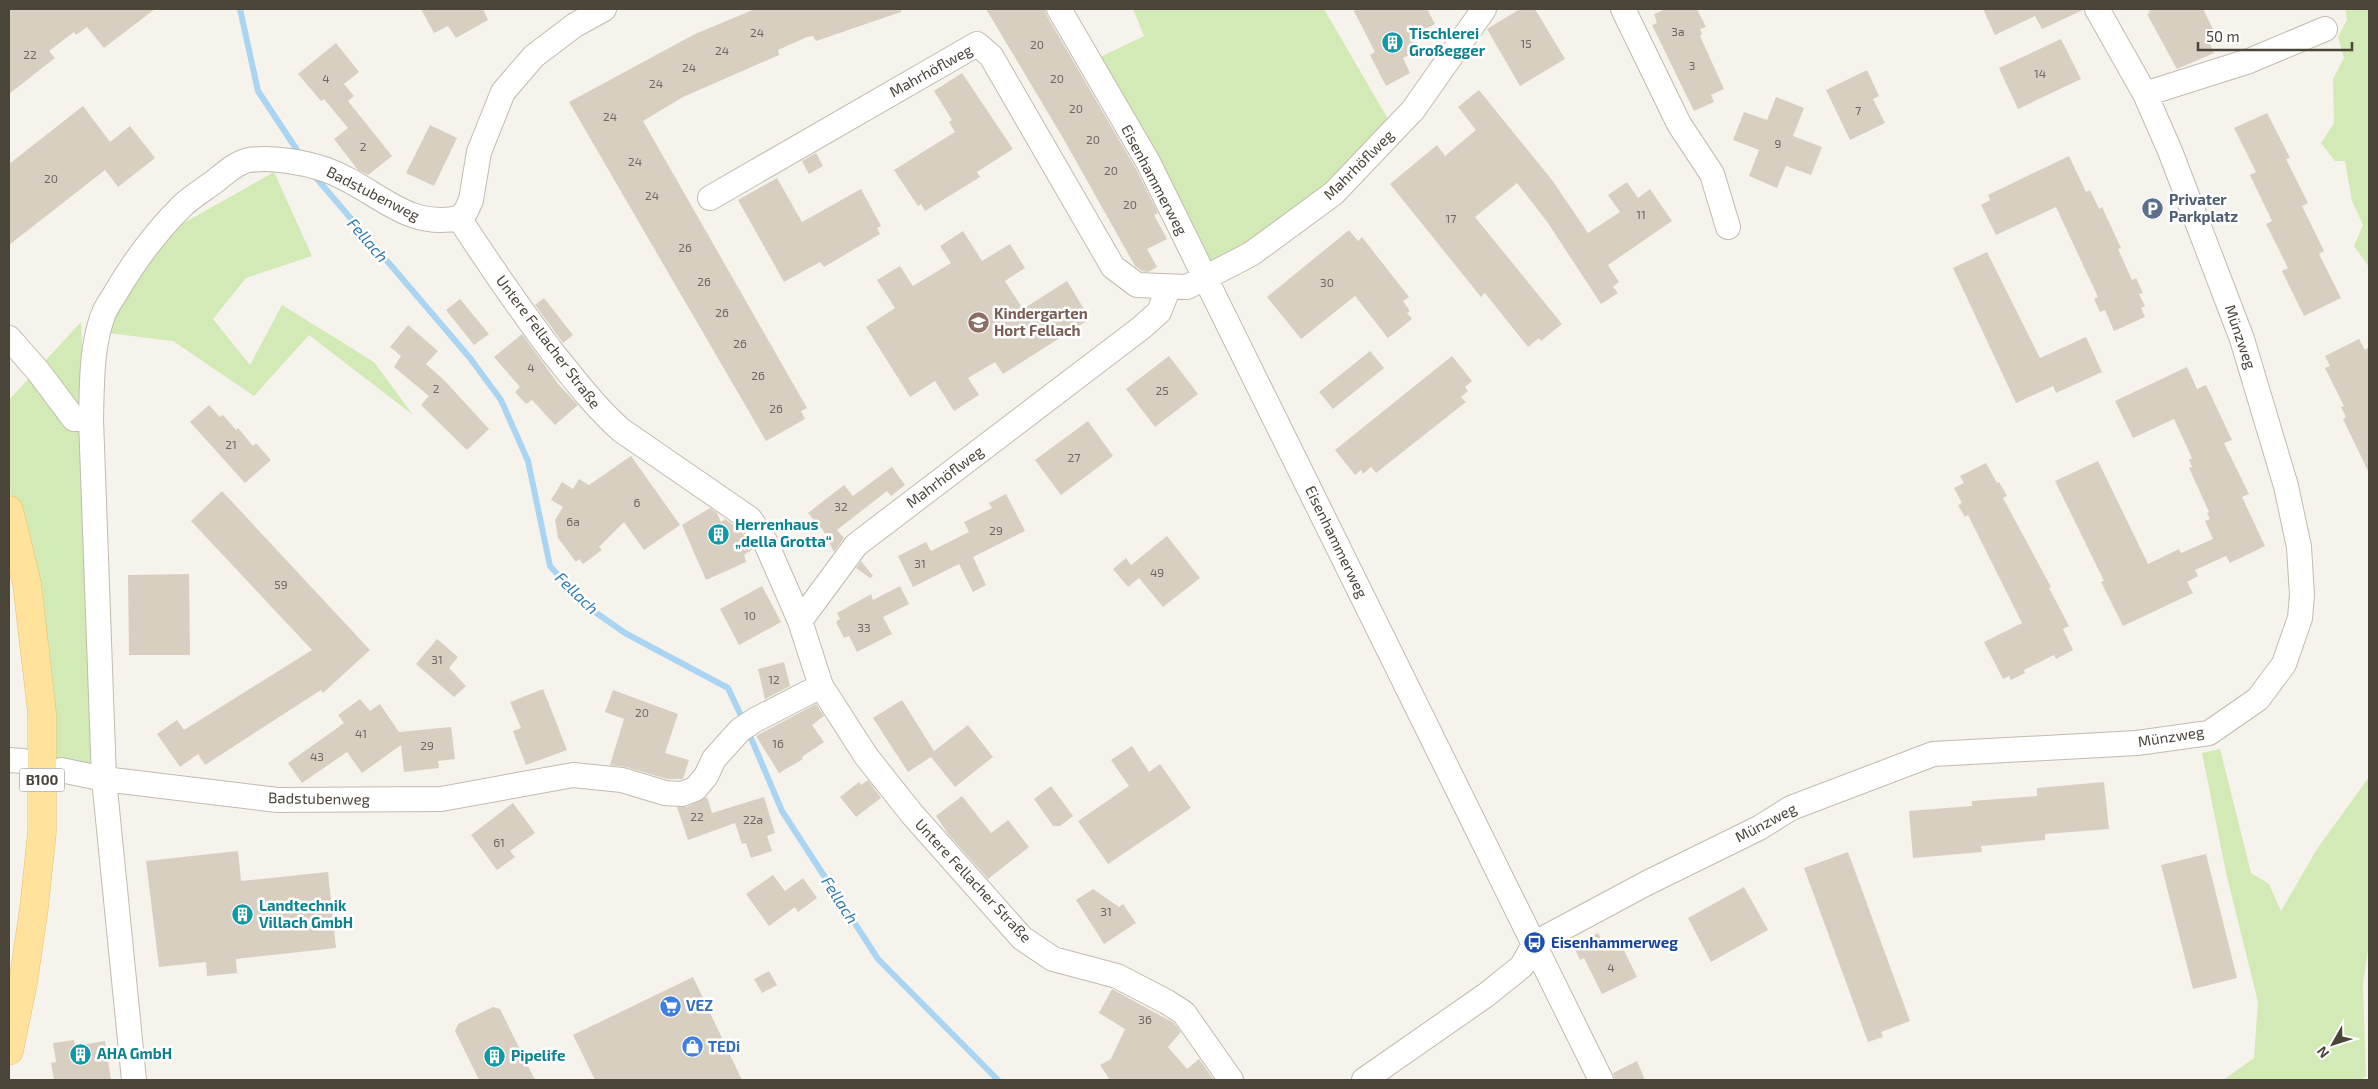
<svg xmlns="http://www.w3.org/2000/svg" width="2378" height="1089" viewBox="0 0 2378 1089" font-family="'Exo 2',sans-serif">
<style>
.green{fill:#d2eab5}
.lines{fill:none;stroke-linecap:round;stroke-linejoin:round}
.stream{stroke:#a9d4f2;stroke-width:6}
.building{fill:#d8cfc1}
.minor-casing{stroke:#c2bbae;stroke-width:26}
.major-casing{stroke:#e6c16a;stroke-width:29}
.minor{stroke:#fff;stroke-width:24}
.major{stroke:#ffe39c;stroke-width:28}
.labels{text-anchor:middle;stroke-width:5;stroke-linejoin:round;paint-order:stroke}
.number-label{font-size:12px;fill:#6e675b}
.shield{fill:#fff;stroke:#817c74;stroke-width:1}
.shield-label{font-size:14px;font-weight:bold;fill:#4b4439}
.culture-label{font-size:15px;font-weight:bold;fill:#0d838f;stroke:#fff;text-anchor:start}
.street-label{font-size:15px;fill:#4b4439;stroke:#fff}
.service-label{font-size:15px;font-weight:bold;fill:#4e5e75;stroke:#fff;text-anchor:start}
.education-label{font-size:15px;font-weight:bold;fill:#785e54;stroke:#fff;text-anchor:start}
.transit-label{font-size:15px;font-weight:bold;fill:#164399;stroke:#fff;text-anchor:start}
.shop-label{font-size:15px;font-weight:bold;fill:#366cbe;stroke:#fff;text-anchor:start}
.water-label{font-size:16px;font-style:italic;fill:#2e7ab2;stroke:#fff}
</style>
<rect width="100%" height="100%" fill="#f6f3ec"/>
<path class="green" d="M1133,9H1324L1392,126L1331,190L1208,269L1094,60L1144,36Z
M2345,9H2369V267L2354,246L2363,225L2352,201L2345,161H2335L2321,143L2334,123L2333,79L2344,58L2338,37L2347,20Z
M274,172L312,256L246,278L213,319L250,365L282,305L374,362L413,415L309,335L254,396L173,341L108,333L124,296L166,233Z
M81,322L99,770L39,763L9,480V400Z
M2220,749L2251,873L2269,884L2281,911L2317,849L2369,777V943L2363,984L2366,1076L2361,1080H2223L2254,1058L2258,1002L2226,873L2202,753Z"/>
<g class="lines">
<path class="stream" d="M240,9L258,91L301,156
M312,173L470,358L501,400L528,461L550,566L585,605L625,633L728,688L744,722
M748,731L782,811L878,959L998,1080"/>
</g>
<path class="building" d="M9,9H155L104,48L87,27L76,35L74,32L49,51L55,58L9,94Z
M421,9H483L488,20L456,38L448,26L434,33Z
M755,9H901V12L816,41L813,36L807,37L778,50L779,55L683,97L643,121L807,408L801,411L805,419L766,441L569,102L695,34Z
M986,9H1045L1047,16L1136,169L1158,213L1154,215L1167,239L1147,249L1157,267L1148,272L1142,271L1135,266L1063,138Z
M1353,9H1427L1435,24L1411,36L1419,50L1403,58L1410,73L1386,86L1370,55L1375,52Z
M1520,9H1535L1565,59L1520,86L1487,29Z
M1666,9H1697L1706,27L1700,29L1702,34L1700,36L1724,89L1711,95L1714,102L1694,111L1652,25L1657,23L1654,14Z
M1983,9H2083V10L2042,29L2035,16L1995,35Z
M2148,9H2203L2214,31L2206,35L2214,53L2177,69L2147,14L2150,13Z
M2061,39L2081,79L2018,109L1999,68Z
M336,43L359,72L344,84L354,96L348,101L392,156L368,175L358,170L334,139L348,128L324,99L321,101L298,74Z
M1867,70L1879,96L1873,99L1885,123L1850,140L1826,90Z
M962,73L1013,149L977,172L980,177L925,211L921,204L918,206L894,170L955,132L949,122L952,120L934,91Z
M1479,90L1552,180L1588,233L1620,212L1608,195L1627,182L1638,198L1650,189L1672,221L1608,265L1619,282L1613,287L1618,293L1601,304L1548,223L1517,183L1475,217L1562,324L1541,341L1539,338L1528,347L1485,293L1481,297L1390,184L1437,145L1445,156L1476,130L1458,107Z
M1776,97L1804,108L1793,136L1822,147L1811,175L1786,166L1777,188L1749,176L1759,150L1733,140L1744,112L1767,120Z
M83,106L110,142L130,126L155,158L118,187L105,170L9,245V164Z
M2267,113L2290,158L2286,159L2308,203L2302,206L2324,251L2319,254L2341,298L2304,316L2282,271L2288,268L2266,224L2272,221L2250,175L2256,172L2234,128Z
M430,125L457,138L434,186L406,173Z
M816,153L823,166L809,174L802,161Z
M2069,156L2086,192L2090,190L2099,209L2102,207L2121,248L2118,249L2132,280L2136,278L2143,293L2139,294L2145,306L2141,308L2145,317L2114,331L2105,310L2100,312L2094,299L2098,297L2056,207L1996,235L1981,205L1990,200L1988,195Z
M777,178L802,222L861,189L881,226L877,228L880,234L824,267L820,262L784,282L738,200Z
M1349,230L1358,241L1362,237L1409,297L1403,301L1410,311L1407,313L1412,319L1388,338L1355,296L1301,339L1267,297Z
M963,231L982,261L1010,244L1025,268L1005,281L1023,309L1067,281L1090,319L1003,374L995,362L968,378L979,395L954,411L935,381L910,397L866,327L895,308L877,280L900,266L913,286L951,263L940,246Z
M1987,252L2040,358L2086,337L2102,372L2056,393L2053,386L2016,403L1953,268Z
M544,298L573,335L563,343L535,305Z
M460,299L489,334L474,345L446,310Z
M408,325L438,351L426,364L445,381L489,429L467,450L421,405L429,396L394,367L401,356L390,347Z
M522,334L559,385L578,405L555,425L532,400L526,404L515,392L520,387L494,357Z
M2359,339L2365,350L2369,347V473L2343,419L2346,417L2341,407L2344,406L2325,368L2330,366L2325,356Z
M1370,351L1384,368L1333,409L1319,392Z
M1169,356L1198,394L1155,427L1126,389Z
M1452,356L1472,381L1465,387L1468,391L1461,397L1466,402L1376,473L1371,467L1363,474L1361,470L1355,475L1335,450Z
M2187,367L2197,389L2206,385L2232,440L2224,443L2249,494L2242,497L2265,546L2230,563L2226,556L2195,570L2198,576L2187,582L2193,593L2123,626L2101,582L2104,581L2055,481L2098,461L2148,564L2179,549L2181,553L2213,539L2205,521L2210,519L2207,513L2209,512L2189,468L2192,467L2189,460L2192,458L2174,419L2133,438L2115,401Z
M209,405L220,417L223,415L236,430L238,428L253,446L256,443L271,460L245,483L190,422Z
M1088,421L1113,456L1061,495L1035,460Z
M631,456L680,525L644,550L624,522L599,547L602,550L583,564L579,559L576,562L558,538L555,520L563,507L551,500L562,482L573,489L579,479L589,485Z
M1986,463L1997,483L1999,482L2007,496L2003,498L2051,587L2049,588L2069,626L2063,629L2073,650L2056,659L2054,655L2024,670L2025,673L2011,680L2009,676L2003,679L1984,642L2022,623L1968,515L1965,517L1958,505L1962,503L1954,488L1964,483L1960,476Z
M892,467L905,485L891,496L887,491L837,530L844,538L834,552L822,528L821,529L808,513L844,485L853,496Z
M222,491L370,650L323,693L321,690L205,765L198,754L180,767L157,734L177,720L184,730L312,650L191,521Z
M1006,494L1025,531L973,557L986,585L973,592L959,564L913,587L898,556L926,542L931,551L969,532L964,522L992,508L989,503Z
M710,508L717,513L721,522L725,519L740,529L753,549L744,555L746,562L706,580L682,525Z
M1167,536L1200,578L1163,607L1139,578L1128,587L1113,569L1126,558L1131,565Z
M861,561L873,576L870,578L856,568Z
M189,574L190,655H129L128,575Z
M762,586L781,622L739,645L720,609Z
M900,586L909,604L883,617L892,634L857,652L849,636L844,638L836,622L840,619L837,613L871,594L873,600Z
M437,639L458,657L449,668L466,686L454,697L416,664Z
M784,662L790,686L765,699L758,669Z
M543,689L567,750L526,765L513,731L521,728L510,702Z
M613,690L678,714L665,753L689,760L683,779H667L626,767L610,765L624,719L605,712Z
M360,699L370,711L380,704L399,732L451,727L455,759L438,761L439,768L404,772L401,745L362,773L347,752L302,783L288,763L344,723L338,715Z
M902,700L934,751L968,725L993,757L955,787L931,757L908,772L873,718Z
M816,704L824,716L812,725L824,742L802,757L803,759L779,773L756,736Z
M1132,746L1149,772L1160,764L1191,808L1108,864L1078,821L1129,786L1111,760Z
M868,780L881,798L856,817L840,797L859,782L861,785Z
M2104,782L2109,829L2045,834V840L1981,846L1982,852L1913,858L1909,811L1972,806V801L2037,796V788Z
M1051,786L1073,816L1060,826H1053L1034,799Z
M962,796L991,833L1008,820L1029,847L988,879L948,834L936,816Z
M707,797L712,813L764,797L775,833L767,836L772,851L751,858L746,843L742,844L735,823L688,840L677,807H687Z
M513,803L535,833L510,851L515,857L497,870L471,835Z
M238,851L241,881L328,872L336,948L236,959L237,973L207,976L206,962L159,967L146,861Z
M1848,852L1910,1021L1881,1032L1883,1037L1868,1042L1804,868Z
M2206,854L2237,978L2193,989L2161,865Z
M773,875L785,891L803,878L817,898L798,912L795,907L769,926L746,894Z
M1744,887L1768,930L1711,962L1688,918Z
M1093,889L1119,907L1123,904L1136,923L1104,944L1076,900Z
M1598,933L1605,946L1619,940L1637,977L1602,994L1584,958L1580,960L1573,945Z
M769,971L777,985L762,993L754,979Z
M693,977L742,1080H595L573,1035Z
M1112,989L1174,1023L1181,1032L1168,1047L1187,1069L1199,1059L1214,1080H1110L1100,1065L1111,1059L1125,1029L1099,1013Z
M493,1007L500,1009L535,1080H479L455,1031L458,1024Z
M74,1040L75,1046L105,1041L111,1080H54L51,1063L56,1062L53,1043Z
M1637,1061L1645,1080H1615L1613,1073Z"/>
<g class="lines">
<defs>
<path id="minor" d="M1059,9L1148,162L1601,1080
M1623,9L1679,124L1712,174L1728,227
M2145,94L2249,61L2325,29
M710,198L977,44L991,56L1113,267L1137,285L1187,287L1251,254L1334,193L1413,110L1484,9
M459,218C489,264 520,309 553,353C575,380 595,407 621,430L750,519L765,541L800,621L821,686L866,756L912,814L1022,938L1053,959L1117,976L1167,1002L1184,1013L1231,1080
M459,218L466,211L471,200L479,152L503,92L534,56L575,25L604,9
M9,338L38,371L74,419H91
M800,621L856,545L1141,328L1159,312L1169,287
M9,760L23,761
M61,770L104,779L277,800L441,799L573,775L622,780L665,793L682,794L695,789L706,776L714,759L740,730L755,720L821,686
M1535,943L1647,883L1759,828L1791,808L1933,754L2137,743L2209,733L2258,699L2284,664L2300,618L2302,595L2299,547L2286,486L2242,339L2170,151L2145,94L2097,9
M134,1080L104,779L91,419C92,386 91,350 102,318C104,310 110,302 115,294C133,263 155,233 181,207C190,198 203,190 214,182C224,174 237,162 249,160C273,157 302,162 324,169C374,186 404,230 459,218
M1364,1080L1486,995L1522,966L1535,943"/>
<path id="major" d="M9,510L27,584L42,713V832L34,908L23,983L9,1051"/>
</defs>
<use href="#minor" class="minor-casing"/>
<use href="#major" class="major-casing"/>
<use href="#minor" class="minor"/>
<use href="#major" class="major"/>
</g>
<defs>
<symbol id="building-disc" viewBox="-11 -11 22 22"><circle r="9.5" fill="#0f9aa8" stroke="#fff"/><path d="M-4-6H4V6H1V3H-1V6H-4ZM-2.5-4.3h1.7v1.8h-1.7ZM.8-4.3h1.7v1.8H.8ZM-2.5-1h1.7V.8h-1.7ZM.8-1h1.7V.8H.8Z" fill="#fff"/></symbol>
<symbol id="parking-disc" viewBox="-11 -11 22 22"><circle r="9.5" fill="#5c6f8a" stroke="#fff"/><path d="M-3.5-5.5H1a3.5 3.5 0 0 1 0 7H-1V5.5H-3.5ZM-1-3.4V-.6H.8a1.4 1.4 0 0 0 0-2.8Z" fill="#fff"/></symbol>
<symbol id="school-disc" viewBox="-11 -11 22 22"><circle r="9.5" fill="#8d6e63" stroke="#fff"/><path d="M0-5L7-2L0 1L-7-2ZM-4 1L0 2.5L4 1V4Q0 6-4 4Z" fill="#fff"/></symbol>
<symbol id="bus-disc" viewBox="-11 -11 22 22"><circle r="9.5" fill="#1a4fb4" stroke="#fff"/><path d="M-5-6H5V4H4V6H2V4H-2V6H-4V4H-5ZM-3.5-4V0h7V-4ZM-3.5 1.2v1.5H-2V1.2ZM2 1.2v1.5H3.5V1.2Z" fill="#fff"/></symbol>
<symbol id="supermarket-disc" viewBox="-11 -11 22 22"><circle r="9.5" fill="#3f7fe0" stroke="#fff"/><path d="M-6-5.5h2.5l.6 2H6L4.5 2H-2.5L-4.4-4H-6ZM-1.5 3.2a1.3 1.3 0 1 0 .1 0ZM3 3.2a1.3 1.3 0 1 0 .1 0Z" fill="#fff"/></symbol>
<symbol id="shop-disc" viewBox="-11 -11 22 22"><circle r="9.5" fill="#3f7fe0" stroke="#fff"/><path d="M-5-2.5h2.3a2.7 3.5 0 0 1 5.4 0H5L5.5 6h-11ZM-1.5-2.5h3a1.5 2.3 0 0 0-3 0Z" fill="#fff"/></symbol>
</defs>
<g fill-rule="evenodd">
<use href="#building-disc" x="1380" y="30" width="25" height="25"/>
<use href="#parking-disc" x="2140" y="196" width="25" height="25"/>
<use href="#school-disc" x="966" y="310" width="25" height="25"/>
<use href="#building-disc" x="706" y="522" width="25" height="25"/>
<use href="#building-disc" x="230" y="902" width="25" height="25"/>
<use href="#bus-disc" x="1522" y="930" width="25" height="25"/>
<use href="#supermarket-disc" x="658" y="994" width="25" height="25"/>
<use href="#shop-disc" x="680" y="1034" width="25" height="25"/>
<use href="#building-disc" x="68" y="1042" width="25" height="25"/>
<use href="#building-disc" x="482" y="1044" width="25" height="25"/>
</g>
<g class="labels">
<g class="number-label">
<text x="1678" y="36">3a</text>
<text x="757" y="37">24</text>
<text x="1526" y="48">15</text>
<text x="1037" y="49">20</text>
<text x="722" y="55">24</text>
<text x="30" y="59">22</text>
<text x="1692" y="70">3</text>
<text x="689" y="72">24</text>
<text x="2040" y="78">14</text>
<text x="326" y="83">4</text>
<text x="1057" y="83">20</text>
<text x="656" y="88">24</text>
<text x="1076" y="113">20</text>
<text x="1858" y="115">7</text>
<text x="610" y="121">24</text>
<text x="1093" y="144">20</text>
<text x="1778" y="148">9</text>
<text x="363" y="151">2</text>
<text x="635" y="166">24</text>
<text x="1111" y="175">20</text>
<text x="51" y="183">20</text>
<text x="652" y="200">24</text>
<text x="1130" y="209">20</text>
<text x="1641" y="219">11</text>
<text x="1451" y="223">17</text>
<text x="685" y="252">26</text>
<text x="704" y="286">26</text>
<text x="1327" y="287">30</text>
<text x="722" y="317">26</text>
<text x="740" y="348">26</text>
<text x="531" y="372">4</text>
<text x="758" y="380">26</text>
<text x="436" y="393">2</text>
<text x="1162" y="395">25</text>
<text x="776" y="413">26</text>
<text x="231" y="449">21</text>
<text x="1074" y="462">27</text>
<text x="637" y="507">6</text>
<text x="841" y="511">32</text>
<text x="573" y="526">6a</text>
<text x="996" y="535">29</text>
<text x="920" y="568">31</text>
<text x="1157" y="577">49</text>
<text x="281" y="589">59</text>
<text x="750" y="620">10</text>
<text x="864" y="632">33</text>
<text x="437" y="664">31</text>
<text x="774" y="684">12</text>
<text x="642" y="717">20</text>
<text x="361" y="738">41</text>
<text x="778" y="748">16</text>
<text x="427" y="750">29</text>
<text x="317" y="761">43</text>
<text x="697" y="821">22</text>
<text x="753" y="824">22a</text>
<text x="499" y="847">61</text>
<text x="1106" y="916">31</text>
<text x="1611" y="972">4</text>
<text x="1145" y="1024">36</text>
</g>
<rect class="shield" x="19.5" y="768.5" width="45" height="23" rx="4"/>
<g class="shield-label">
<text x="42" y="785">B100</text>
</g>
<g class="culture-label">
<text x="1409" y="39">Tischlerei<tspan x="1409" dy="17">Großegger</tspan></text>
<text x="735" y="530">Herrenhaus<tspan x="735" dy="17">„della Grotta“</tspan></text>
<text x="259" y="911">Landtechnik<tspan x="259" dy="17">Villach GmbH</tspan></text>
<text x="97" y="1059">AHA GmbH</text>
<text x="511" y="1061">Pipelife</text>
</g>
<g class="street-label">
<text transform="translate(931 71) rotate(-29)" y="5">Mahrhöflweg</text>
<text transform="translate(1359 165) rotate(-45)" y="5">Mahrhöflweg</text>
<text transform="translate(1154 180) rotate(62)" y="5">Eisenhammerweg</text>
<text transform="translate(373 194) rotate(27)" y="5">Badstubenweg</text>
<text transform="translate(2240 337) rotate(71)" y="5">Münzweg</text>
<text transform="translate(548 342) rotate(53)" y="5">Untere Fellacher Straße</text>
<text transform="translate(945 477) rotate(-37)" y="5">Mahrhöflweg</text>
<text transform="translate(1336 542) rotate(64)" y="5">Eisenhammerweg</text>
<text transform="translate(2171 737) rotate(-9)" y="5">Münzweg</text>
<text transform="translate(319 799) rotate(1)" y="5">Badstubenweg</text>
<text transform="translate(1766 823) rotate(-28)" y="5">Münzweg</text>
<text transform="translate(973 881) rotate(47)" y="5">Untere Fellacher Straße</text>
</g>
<g class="service-label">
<text x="2169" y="205">Privater<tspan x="2169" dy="17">Parkplatz</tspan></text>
</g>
<g class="education-label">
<text x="994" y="319">Kindergarten<tspan x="994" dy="17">Hort Fellach</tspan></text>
</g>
<g class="transit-label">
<text x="1551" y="948">Eisenhammerweg</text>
</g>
<g class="shop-label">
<text x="686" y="1011">VEZ</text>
<text x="708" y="1052">TEDi</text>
</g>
<g class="water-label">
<text transform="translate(368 240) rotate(49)" y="6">Fellach</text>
<text transform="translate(577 593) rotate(44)" y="6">Fellach</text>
<text transform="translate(840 900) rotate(57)" y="6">Fellach</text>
</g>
</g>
<rect width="2378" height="1089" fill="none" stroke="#4b4439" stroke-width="20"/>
<g transform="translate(2333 1044) rotate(231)" stroke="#ffffff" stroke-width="4" paint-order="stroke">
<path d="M0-4L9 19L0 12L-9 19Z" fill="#4b4439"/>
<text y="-8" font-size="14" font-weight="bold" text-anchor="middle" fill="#4b4439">N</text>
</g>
<path d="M2198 42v8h154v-8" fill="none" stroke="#4b4439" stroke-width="2.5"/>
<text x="2206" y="42" font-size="15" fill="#4b4439" stroke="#ffffff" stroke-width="4" paint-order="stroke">50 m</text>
</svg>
